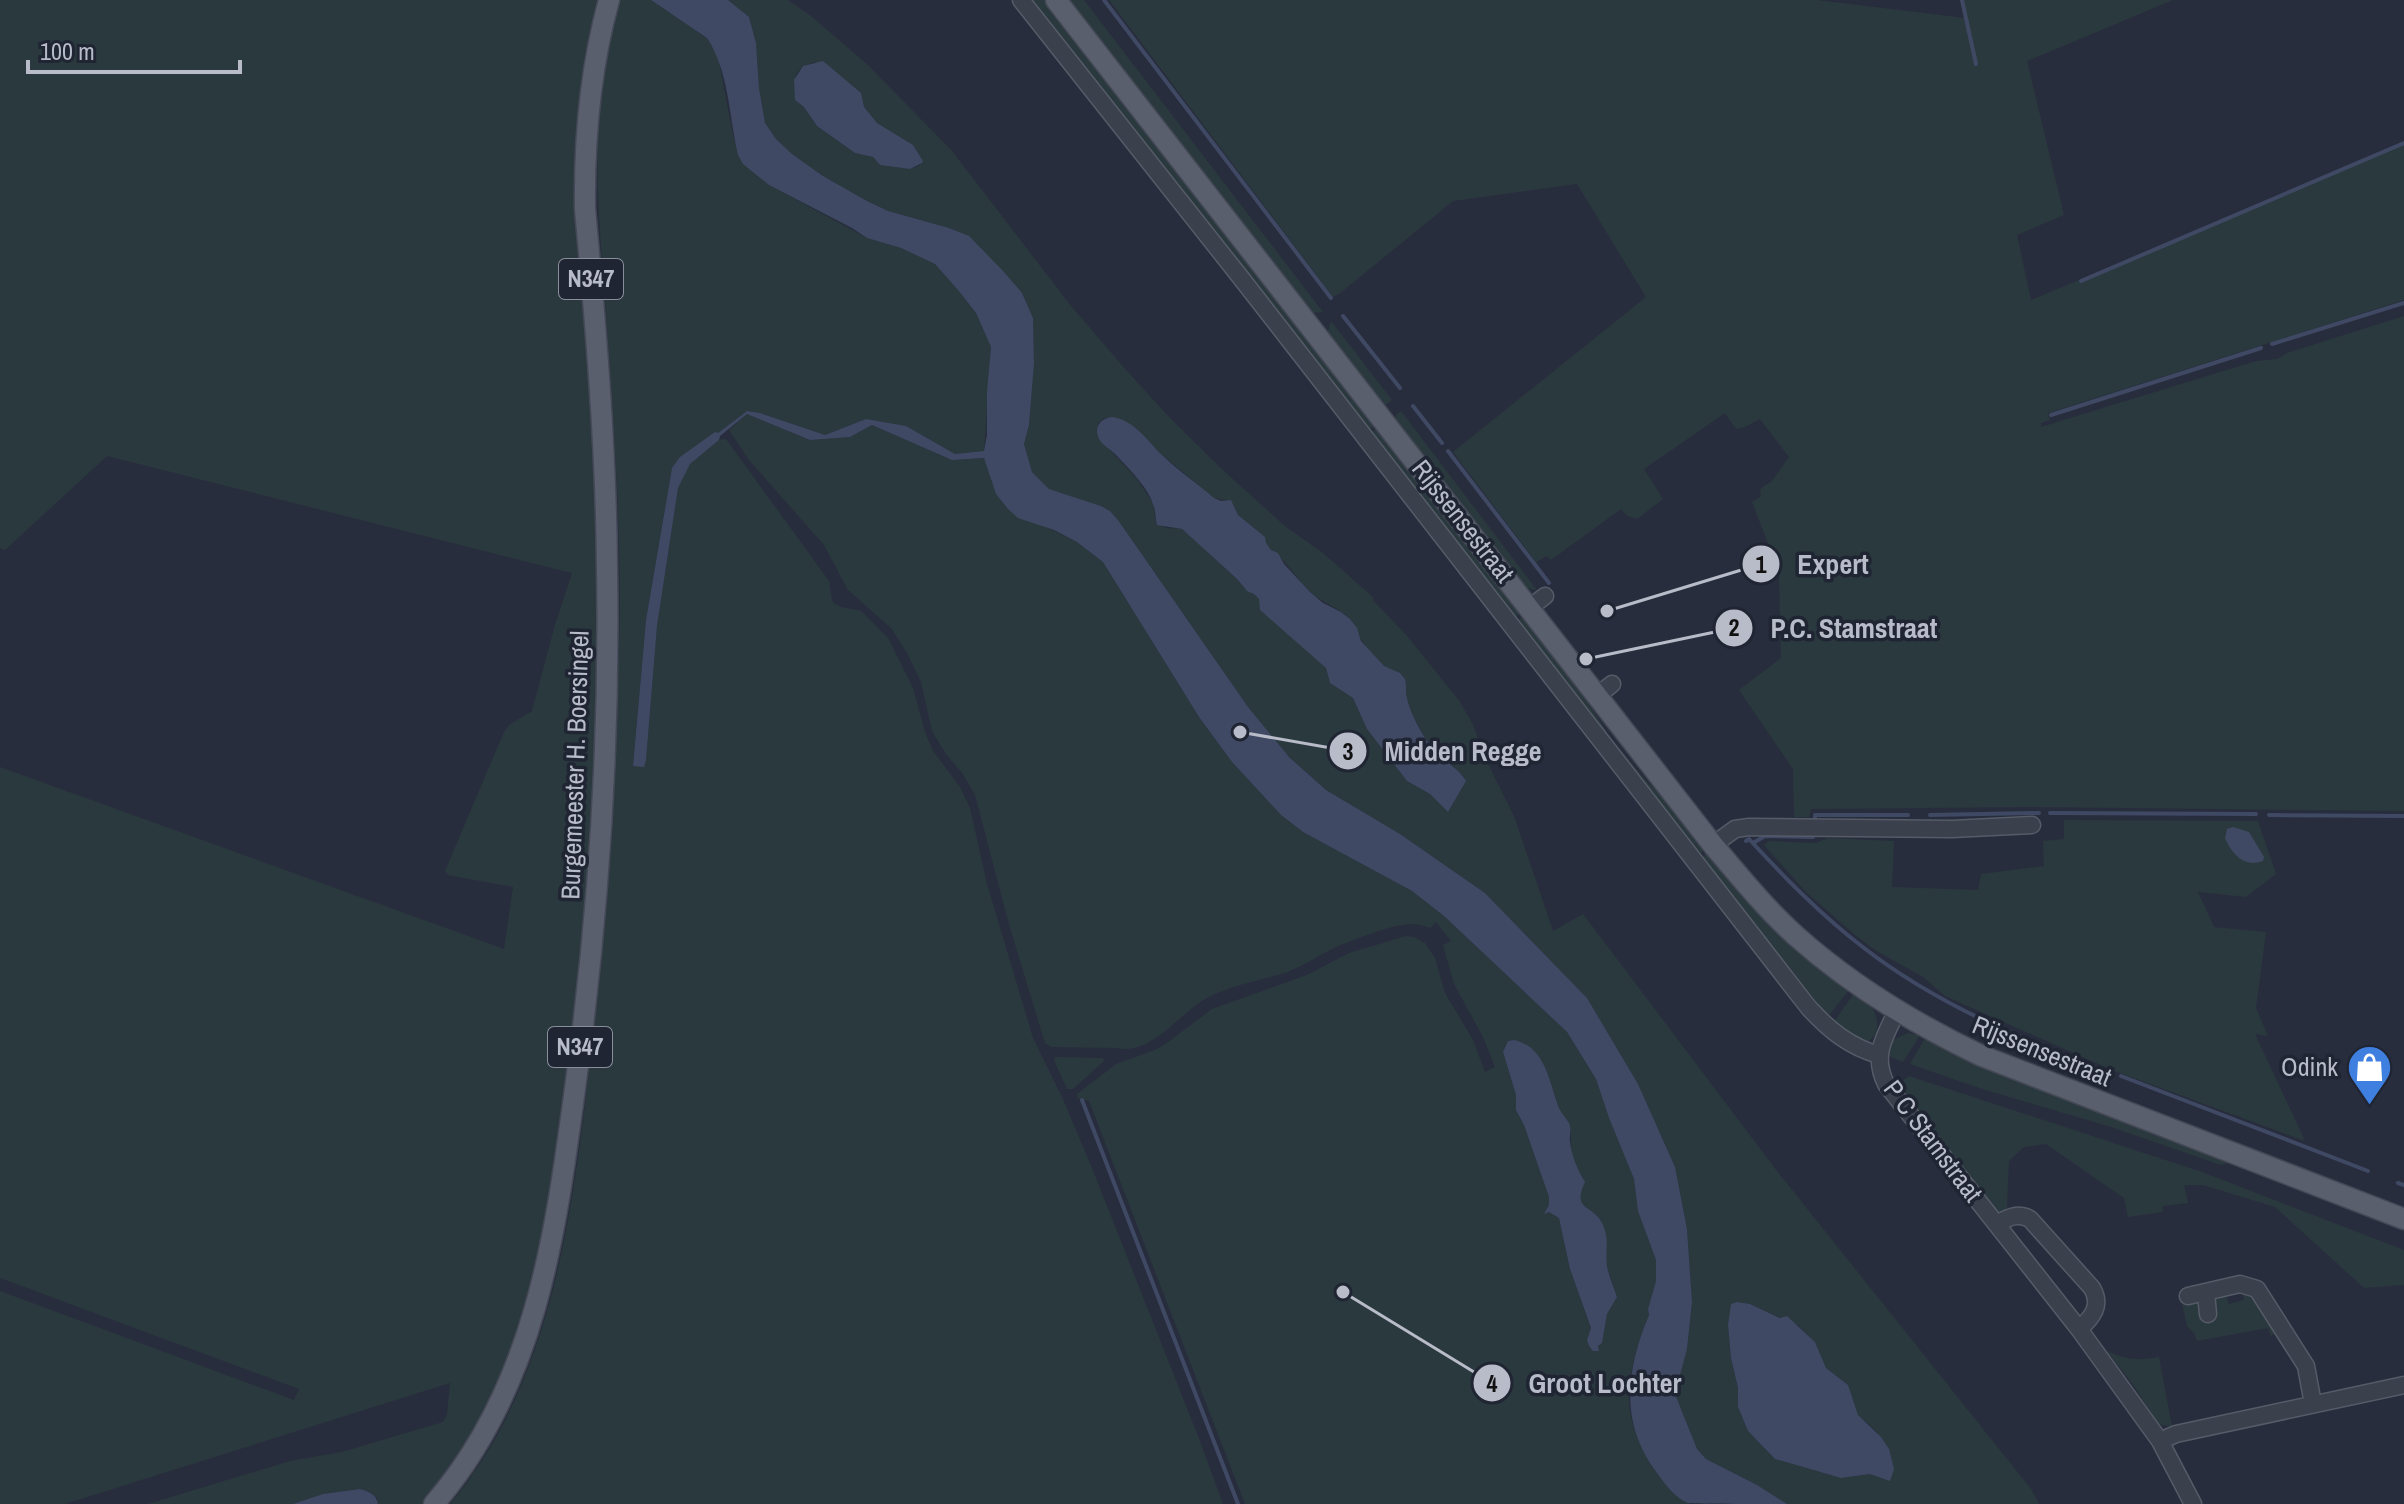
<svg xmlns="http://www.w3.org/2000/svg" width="2404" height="1504" viewBox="0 0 2404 1504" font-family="'Archivo Narrow',sans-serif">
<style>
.green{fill:#2a393e;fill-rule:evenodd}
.water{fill:#3f4964}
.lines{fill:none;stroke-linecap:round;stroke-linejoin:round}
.stream{stroke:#3f4964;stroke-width:4}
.minor-casing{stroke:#565b68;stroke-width:19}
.major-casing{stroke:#454957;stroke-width:23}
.minor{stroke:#3b404d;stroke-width:16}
.major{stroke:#5a5f6d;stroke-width:20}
.labels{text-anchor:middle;stroke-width:7;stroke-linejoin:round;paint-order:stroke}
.shield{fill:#202533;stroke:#8a8e9b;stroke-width:2}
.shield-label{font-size:24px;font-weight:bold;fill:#b8bbc8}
.street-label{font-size:26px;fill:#b8bbc8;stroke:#202533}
.poi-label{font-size:26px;fill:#b8bbc8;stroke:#202533;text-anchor:end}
.leader{fill:none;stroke:#b8bbc8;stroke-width:3}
.callout-dot{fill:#b8bbc8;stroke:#202533;stroke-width:3}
.mark-label{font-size:24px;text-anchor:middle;font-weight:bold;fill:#111}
.callout-label{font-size:28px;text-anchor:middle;font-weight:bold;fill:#b8bbc8;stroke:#202533;stroke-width:7;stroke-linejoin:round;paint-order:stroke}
</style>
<rect width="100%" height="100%" fill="#282d3d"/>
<path class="green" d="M0,0H598C579,62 575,131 576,196C583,294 593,393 597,492C603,674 593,856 572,1037C553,1202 533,1372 423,1504H378L377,1498L370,1492L360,1489L323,1494L293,1504H148L290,1461L342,1452L443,1422L447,1415L450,1383L65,1504H0V1291L294,1400L299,1389L0,1278V767L504,949L513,887L448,875L445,871L504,732L509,725L532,711L555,625L572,573L107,456L5,550L0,548Z
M620,0H651L707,38L718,57L733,135L738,154L744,164L769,185L867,238L901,248L935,264L958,290L976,313L991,347L984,451L955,454L906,426L866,419L825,435L760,413L747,411L672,468L646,620L633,765L646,760L657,626L678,488L690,464L719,440L726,439L829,581L832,600L835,604L841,607L861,611L888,638L913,688L925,732L933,751L960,787L970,808L987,884L1033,1038L1063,1099L1092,1168L1198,1436L1223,1504H450C554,1380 573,1208 591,1054C598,995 604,936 609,877C610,857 613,836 613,815C614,803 611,790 611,777C611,733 618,689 619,646C621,587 619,527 616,468C613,412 609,355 605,299C597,200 588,96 620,0Z
M728,0H788L812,17L867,64L952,151L1071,306L1127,371L1170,418L1225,472L1286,527L1323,553L1374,598L1373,600L1408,637L1460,702L1473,725L1486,760L1514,816L1553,931L1583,914L1777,1171L2031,1489L2039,1504H1787L1757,1485L1706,1459L1697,1449L1675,1394L1687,1349L1692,1302L1687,1229L1675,1167L1638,1084L1587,998L1485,893L1400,834L1326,790L1285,753L1248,707L1118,520L1110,511L1101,506L1049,489L1032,472L1024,444L1029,425L1034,358L1033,318L1022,293L968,236L949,228L888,211L867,201L823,176L792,154L776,139L765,123L759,88L756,43L749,17ZM815,62L864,107L877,123L913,145L923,161L919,166L910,169L880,165L873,157L855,153L817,126L804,107L795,100C796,78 790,70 815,62ZM1112,417L1135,427L1160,453L1214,498L1231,501L1238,515L1271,550C1281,554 1299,581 1309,591C1322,603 1339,607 1351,620C1357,627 1358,635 1363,642C1367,648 1379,662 1384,666C1392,671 1399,671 1405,679C1407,686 1405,691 1407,698C1411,716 1426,741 1438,754C1448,764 1459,769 1466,781L1448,812L1430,794L1407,781L1367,729L1353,698L1330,683L1326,668L1254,594L1243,587L1237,579L1182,529L1166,528L1156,523L1153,503L1137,479L1097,436L1098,423L1104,418ZM1737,1302L1750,1304L1798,1325L1815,1342L1826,1368L1848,1385L1858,1415L1875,1430L1889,1449L1870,1474L1841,1478L1775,1459L1748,1431L1738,1407V1388L1731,1358L1728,1325Z
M1027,0H1046L1376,425L1368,431Z
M1065,0H1084L1323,312L1313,313L1306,310Z
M1109,0H1817L1965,18L1964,0H2173L2027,61L2064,215L2017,235L2031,300L2404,145V300L2048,413L2050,420L2041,423V427L2256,361L2277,359L2287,353L2404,316V811L2028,807L1811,809L1809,817H1794L1793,769L1739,690L1781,658L1779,572L1752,502L1761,496L1760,489L1772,481L1789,457L1760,419L1745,427L1736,429L1725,413L1644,469L1663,499L1637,519L1627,516L1621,509L1551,560L1547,556L1536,562L1453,452L1646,297L1577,184L1453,201L1339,294L1333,297Z
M1331,321L1392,400L1387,404L1379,402L1326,337Z
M1401,411L1537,590L1526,588L1395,425L1396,415Z
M747,414L810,440L850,437L872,425L952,460L984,458L996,494L1008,509L1077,542L1103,562L1199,717L1232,762L1281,815L1303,832L1412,891L1444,916L1567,1032L1596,1079L1609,1118L1634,1179L1638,1211L1656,1260V1281L1648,1309L1649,1315C1639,1340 1630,1366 1629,1394C1627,1433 1657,1485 1691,1504H1245L1089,1101L1078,1098L1077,1094L1116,1064L1155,1050L1167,1043L1212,1009L1307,975L1349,953L1406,936L1414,937L1425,943L1435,958L1445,993L1473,1040L1485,1072L1495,1067L1483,1037L1454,984L1443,945L1451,941L1436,922L1430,928C1424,926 1418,924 1412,924C1392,924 1349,941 1330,950C1316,957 1303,966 1287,972C1260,981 1230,985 1205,999C1179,1014 1150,1056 1117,1048L1052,1047L1045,1043L1010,928L975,795L963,774L946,754L932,731L921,682L908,655L892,629L848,590L824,545L749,460L729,430ZM1514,1040C1544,1047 1549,1079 1558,1105C1560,1113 1567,1120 1570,1128C1572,1137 1570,1149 1573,1159C1576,1167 1581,1175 1584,1182C1571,1211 1594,1205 1602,1223C1608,1235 1605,1241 1605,1253C1606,1269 1613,1282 1617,1297L1607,1314L1602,1343L1598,1346L1599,1350L1589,1346L1587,1340L1591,1329L1570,1269L1559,1218L1549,1212V1197L1524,1125L1516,1110V1095L1503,1052L1508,1041Z
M1378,427L1521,612L1516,616L1488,580L1484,581L1477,573L1480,570L1471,559H1466L1370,434Z
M1524,616L1575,683L1607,732L1605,734L1618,751L1620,749L1647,782L1666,798L1707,848L1701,853L1665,808L1658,805L1516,622Z
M2064,820L2258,821L2276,874L2246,897L2198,892L2214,927L2266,932L2256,1008L2268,1036L2255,1034L2305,1141L2112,1070L1945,996L1923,977L1875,950L1855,935L1806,892L1764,845L1769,841L1816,843L1828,838L1894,841L1892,887L1978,890L1981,874L2044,866L2043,841L2064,839Z
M1709,851L1849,990L1830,1014L1825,1013L1786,963L1780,965L1701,861L1703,856Z
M1854,993C1859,997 1865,1000 1870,1005C1880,1017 1881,1040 1863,1043L1834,1022Z
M1908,1033L1920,1035L1903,1062L1888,1056L1893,1040Z
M1925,1038L1996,1073L2231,1162L2221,1165L2111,1127L1982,1089L1910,1064Z
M1056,1057L1102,1058L1105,1060L1073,1089H1067L1054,1060Z
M1909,1076L2202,1172L2404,1250V1285L2364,1288L2275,1207L2203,1185H2184L2188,1203L2162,1206L2163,1212L2128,1217L2124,1198L2046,1144L2024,1147L2009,1161L2007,1208L1998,1213L1900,1098L1902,1081Z
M2242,1290H2248L2279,1332L2271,1336L2268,1328L2197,1341L2194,1333L2187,1326L2182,1303C2190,1301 2193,1304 2201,1304C2211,1305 2216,1296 2225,1294L2229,1304L2244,1300Z
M2106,1350C2125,1360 2138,1361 2159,1357L2172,1427L2158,1424L2134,1386Z"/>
<path class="water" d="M651,0H728L749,17L756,43L759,88L765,123L776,139L792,154L823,176L867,201L888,211L949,228L969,236L1003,271L1022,293L1033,318L1034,363L1029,425L1024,444L1032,472L1049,489L1101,506L1110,511L1118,520L1248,707L1289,757L1326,790L1400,834L1485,893L1587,998L1638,1084L1675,1167L1687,1229L1692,1302L1687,1349L1675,1394L1697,1449L1706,1459L1757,1485L1787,1504C1768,1504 1702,1504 1688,1503C1674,1497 1666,1485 1657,1473C1619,1423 1626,1370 1649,1315L1648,1309L1656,1281V1260L1638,1211L1634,1179L1609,1118L1596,1079L1567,1032L1444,916L1412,891L1303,832L1281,815L1232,762L1199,717L1103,562L1077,542L1054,530L1018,518L1008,509L996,494L984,458L952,460L872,425L850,437L810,440L747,414L720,436L719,440L690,464L678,488L657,626L646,760L644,767L633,766L646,620L672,468L680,457L715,432L718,433L747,411L760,413L825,435L866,419L906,426L955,454L984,451L987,435V392L991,347L976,313L958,290L935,264L901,248L867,238L852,228L769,185L743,164L738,155C729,116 729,71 707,38Z
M823,61L861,93L864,107L877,123L913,145L923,161L922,163L910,169L880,165L873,157L855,153L817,126L804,107L795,100L794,80L803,66Z
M1112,417C1134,420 1146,439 1161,454C1177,470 1197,483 1214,498L1221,501L1231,500L1238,515L1265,537L1266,543L1271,550L1278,553L1284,564L1310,592L1323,603L1341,612L1350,619L1357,628L1361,641L1384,666L1400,673L1405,679C1407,686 1405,691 1407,698C1411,716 1425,741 1438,754C1448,764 1459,769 1466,781L1448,812L1430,794L1407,781L1367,729L1353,698L1330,683L1326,668L1260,610L1259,599L1254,594L1247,591L1237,579L1182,529L1157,525C1155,519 1156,513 1154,507C1149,488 1130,470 1117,456C1112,450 1102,445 1099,439C1093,427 1101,418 1112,417Z
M2233,827L2249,832L2264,857L2263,861C2244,868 2232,854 2225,838L2227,829Z
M1514,1040C1546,1047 1549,1082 1559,1108C1562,1114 1566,1118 1569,1123C1572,1130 1569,1135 1570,1142C1572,1157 1577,1169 1585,1182C1571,1211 1594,1205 1602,1223C1610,1238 1605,1250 1607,1266C1609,1277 1614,1287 1617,1297L1607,1314L1602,1343L1598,1346L1599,1351H1593L1589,1346L1587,1340L1591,1328L1570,1269L1559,1218L1549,1212L1544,1214L1549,1205V1197L1524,1125L1516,1110V1095L1503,1052L1508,1041Z
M1737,1302L1750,1304L1780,1318L1787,1316L1815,1342L1826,1368L1848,1385L1858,1415L1881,1437L1889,1449L1894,1469L1890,1481L1870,1474L1841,1478L1775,1459L1748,1431L1738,1407V1388L1731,1358L1728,1325L1731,1304Z
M360,1489C370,1492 376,1494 378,1504H293L323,1494Z"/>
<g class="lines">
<path class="stream" d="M1104,0L1331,298
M1962,0L1976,64
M2081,281L2404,143
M1343,316L1400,388
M2272,344L2404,303
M1413,406L1442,443
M2051,415L2261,348
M1448,451L1549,583
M2050,813L2256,814
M1930,815L2039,813
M2269,815L2404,816
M1815,818V815H1908
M1746,841L1749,839C1785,878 1822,916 1864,948C1936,1004 2023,1040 2108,1072
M1753,843L1765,836L1813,837L1814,834
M2121,1076L2368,1171
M1082,1100L1238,1504
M2398,1183L2404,1185"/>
<defs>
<path id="minor" d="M1021,0L1241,278L1809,1008C1829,1030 1850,1047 1879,1055
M1528,609L1545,596
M1597,696L1612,684
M1713,845L1735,829L1749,827L1952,829L2032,825
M1897,1011C1884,1037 1872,1056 1886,1084L2079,1329L2160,1441L2193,1504
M1996,1224C2008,1218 2017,1212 2030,1219L2092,1288C2102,1305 2093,1317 2079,1329
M2206,1293L2208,1314
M2188,1296L2240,1284L2257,1289L2306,1366L2313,1404
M2160,1441L2176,1434L2404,1385"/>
<path id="major" d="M1056,0L1713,845C1740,877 1766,909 1796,936C1852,986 1915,1024 1982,1056L2404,1219
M434,1504C537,1385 556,1230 576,1081C599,911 610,740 607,568C606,448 596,328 585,209C584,137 590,69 609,0"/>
</defs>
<use href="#minor" class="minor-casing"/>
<use href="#major" class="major-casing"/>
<use href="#minor" class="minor"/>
<use href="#major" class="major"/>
</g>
<defs>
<symbol id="shop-pin" viewBox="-11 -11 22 30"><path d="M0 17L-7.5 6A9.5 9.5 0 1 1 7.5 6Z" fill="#3f7fe0" stroke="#202533"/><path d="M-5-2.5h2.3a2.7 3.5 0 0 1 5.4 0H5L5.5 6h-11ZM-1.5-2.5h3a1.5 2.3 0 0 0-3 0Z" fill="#fff"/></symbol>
</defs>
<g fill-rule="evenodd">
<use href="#shop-pin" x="2344" y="1042" width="51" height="69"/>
</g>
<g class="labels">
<g class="shield">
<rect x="559" y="259" width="64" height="40" rx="6"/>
<rect x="548" y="1027" width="64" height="40" rx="6"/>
</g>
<g class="shield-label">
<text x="591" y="287">N347</text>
<text x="580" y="1055">N347</text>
</g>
<g class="street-label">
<text transform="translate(1463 521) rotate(52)" y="9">Rijssensestraat</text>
<text transform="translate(575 765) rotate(-88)" y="9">Burgemeester H. Boersingel</text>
<text transform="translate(2042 1051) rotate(22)" y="9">Rijssensestraat</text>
<text transform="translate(1933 1141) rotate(53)" y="9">P C Stamstraat</text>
</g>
<g class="poi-label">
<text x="2338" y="1076">Odink</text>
</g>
</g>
<path class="leader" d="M1607 611L1761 564M1586 659L1734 628M1240 732L1348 751M1343 1292L1492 1383"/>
<g class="callout-dot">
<circle cx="1607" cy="611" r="8"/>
<circle cx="1586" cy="659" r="8"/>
<circle cx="1240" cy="732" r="8"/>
<circle cx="1343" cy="1292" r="8"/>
<circle cx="1761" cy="564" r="20"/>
<circle cx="1734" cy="628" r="20"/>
<circle cx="1348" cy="751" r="20"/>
<circle cx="1492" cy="1383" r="20"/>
</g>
<g class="mark-label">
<text x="1761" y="573">1</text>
<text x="1734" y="636">2</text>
<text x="1348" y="760">3</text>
<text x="1492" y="1392">4</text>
</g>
<g class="callout-label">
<text x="1833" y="574">Expert</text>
<text x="1854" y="638">P.C. Stamstraat</text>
<text x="1463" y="761">Midden Regge</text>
<text x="1605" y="1393">Groot Lochter</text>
</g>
<path d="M28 60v12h212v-12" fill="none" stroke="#b8bbc8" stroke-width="4"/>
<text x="40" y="60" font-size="24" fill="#b8bbc8" stroke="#202533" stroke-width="6" paint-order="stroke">100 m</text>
</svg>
